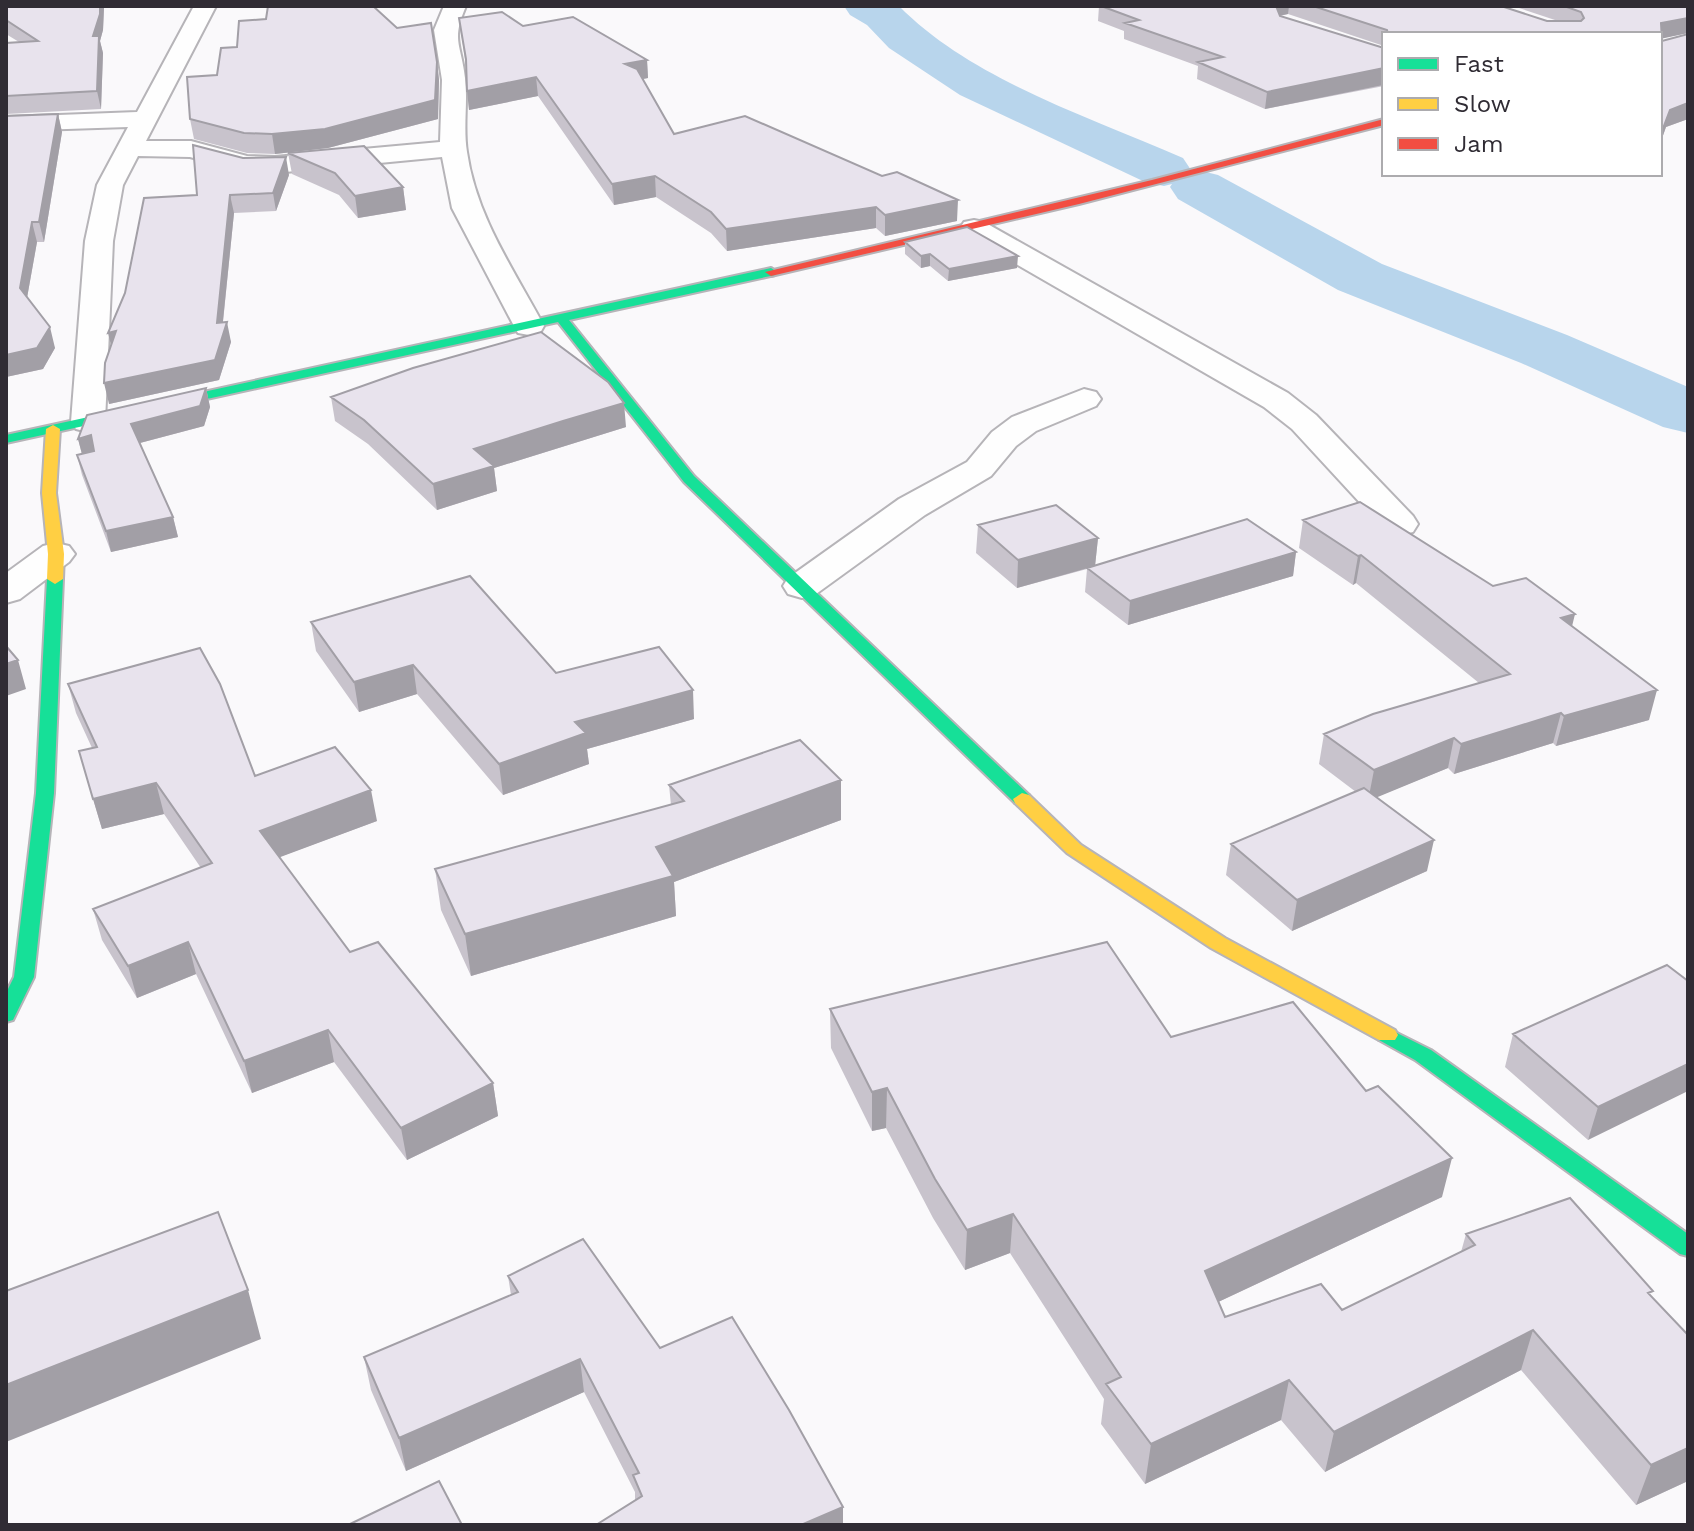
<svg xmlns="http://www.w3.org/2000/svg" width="1694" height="1531" viewBox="0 0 1694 1531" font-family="'Work Sans',sans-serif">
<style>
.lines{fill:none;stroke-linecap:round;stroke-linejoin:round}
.river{fill:#b8d5ec;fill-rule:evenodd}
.street-casing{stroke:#b6b4b8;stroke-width:4}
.fast-casing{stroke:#b6b4b8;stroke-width:4}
.slow-casing{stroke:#b6b4b8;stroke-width:4}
.jam-casing{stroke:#b6b4b8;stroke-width:4}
.street{fill:#fefefe;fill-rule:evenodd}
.fast{fill:#16e098;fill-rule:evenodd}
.slow{fill:#ffcf43;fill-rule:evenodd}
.jam{fill:#f24e42;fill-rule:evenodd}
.wall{fill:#c8c3cc}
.shaded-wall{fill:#a29fa6}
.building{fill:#e8e3ed;stroke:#a29fa6;stroke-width:2}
</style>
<rect width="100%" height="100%" fill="#faf9fb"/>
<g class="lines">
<path class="river" d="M844,6H899C972,80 1090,117 1183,158L1191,170L1190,172L1198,170L1218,175L1382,264L1567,335L1688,387V433L1663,427L1521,363L1338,290L1178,199L1170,187L1172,184L1164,186L1145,182L960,95L889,48L867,25L850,15Z"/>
<defs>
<path id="street" d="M194,6H216L146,141H191L247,156L275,157L440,142L442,80L434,30L444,6H466C451,41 461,43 465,78C468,102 463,127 467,152C476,216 514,270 544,326L540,333L529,335L518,333L514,326L452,208L442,157L275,173L246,172L190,157L138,156L123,185L113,241L105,422L100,429L88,432L76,429L71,422L85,241L97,185L128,127L6,131V117L137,112Z
M974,220L984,222L1288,393L1316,415L1413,516L1418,524L1413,532L1400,535L1387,532L1292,429L1264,407L964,234L960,228L964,222Z
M1084,389L1096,392L1101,399L1096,406L1036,431L1016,446L991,476L925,515L816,594L802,598L788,594L783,586L788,578L899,499L967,462L992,432L1012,417Z
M56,543L69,546L75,554L69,562L20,599L6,603V573L43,546Z"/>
<path id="fast" d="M771,268L777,272L775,275L569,320L694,476L1029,795L1031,799L1029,803H1015L684,482L558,322L6,443V435Z
M55,574L63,579L54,793L34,977L13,1020L6,1022V993L14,977L36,793L47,579Z
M1387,1028L1431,1050L1688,1234V1256L1680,1254L1415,1060L1379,1040L1376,1035L1379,1030Z"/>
<path id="slow" d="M53,425L60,429L56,493L64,554L63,579L55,584L47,579L48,554L42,493L46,429Z
M1022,793L1029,795L1081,845L1225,938L1395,1030L1398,1035L1395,1040H1379L1211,948L1067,853L1015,803L1013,799Z"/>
<path id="jam" d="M1384,119V125L1079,204L771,276L765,272L1152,180Z"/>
</defs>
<use href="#street" class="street-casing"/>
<use href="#fast" class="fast-casing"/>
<use href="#slow" class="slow-casing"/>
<use href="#jam" class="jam-casing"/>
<use href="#street" class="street"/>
<use href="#fast" class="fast"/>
<use href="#slow" class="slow"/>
<use href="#jam" class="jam"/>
</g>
<path class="wall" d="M6,6L110,7L104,8L103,30L100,41L103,53L101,109L6,114V43L19,42L6,34Z
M1099,6H1501L1547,21H1558L1513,6H1688V33L1662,38V41L1688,34V119L1666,127L1660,144V34H1384V46L1288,14L1280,16L1384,48V86L1265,109L1197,79L1198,66L1124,39V31L1098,21Z
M459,18L523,26L647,60L648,78L643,79L674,134L957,221L885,236L876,228L727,251L711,233L656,197L614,205L538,96L469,110L466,67Z
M397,28L437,62L439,80L438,119L328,148L275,154L247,153L194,139L190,119L237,47Z
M58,114L62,132L44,242H37L27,298L55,348L43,369L6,377V116Z
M288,153L403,187L406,210L358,218L339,195L292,174Z
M289,175L276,211L234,213L223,322L231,342L219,380L109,404L197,195Z
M905,242L1017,268L948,281L930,266L921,268L905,254Z
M206,388L210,407L204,426L140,443L173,517L178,537L111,552L82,475L77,455L82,454L78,439Z
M331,397L626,427L494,468L497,491L437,510L368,444L335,421Z
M1303,520L1493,586L1572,626L1649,720L1556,746L1553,743L1454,774L1448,768L1376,797L1427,871L1292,931L1226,875L1231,844L1356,792L1319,764L1324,734L1479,683L1356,583L1353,585L1299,548Z
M978,525L1098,538L1095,566L1296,552L1293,576L1128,625L1085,592L1087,569L1017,588L976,553Z
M311,622L556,673L694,719L587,749L589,764L503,795L417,694L359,712L316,651Z
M68,684L255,776L377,821L279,857L350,952L493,1083L498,1116L407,1160L334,1062L252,1093L196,974L137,998L102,940L93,909L201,868L164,814L102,829L79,751L92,748L76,713Z
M669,785L841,820L674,882L676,916L471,976L441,910L435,869L671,805Z
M1667,965L1588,1140L1505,1067L1513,1034Z
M830,1009L1171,1037L1442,1197L1218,1302L1225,1317L1342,1310L1461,1252L1466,1234L1651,1296L1688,1335V1481L1636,1505L1521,1370L1325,1472L1281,1420L1145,1484L1101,1424L1104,1399L1010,1253L965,1270L933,1218L886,1128L872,1131L831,1048Z
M508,1276L660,1348L843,1507V1525H596L635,1500V1492L584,1392L406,1471L371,1390L364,1357L511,1295Z"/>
<path class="shaded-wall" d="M100,6H110L104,8L103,30L100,41L103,53L101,109L97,91L93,36Z
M1276,6H1289L1288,14L1278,16Z
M1688,18V33L1660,39L1661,23Z
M647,60L648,78L626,82L625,64Z
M437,62L439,80L438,119L328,148L275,154L272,134Z
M1384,68L1383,85L1265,109L1267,92Z
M536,77L538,96L469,110L467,91Z
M1688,103V119L1666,127L1660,144L1662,131L1670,110Z
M58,114L62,132L44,242L39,222Z
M286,157L289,175L276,211L273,193Z
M655,176L656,197L614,205L612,184Z
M403,187L406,210L358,218L355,196Z
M230,195L234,213L221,340L227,322L231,342L219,380L109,404L104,383L217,323Z
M958,200L957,221L885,236V215Z
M876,207V228L727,251L726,229Z
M32,222L37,242L25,309L20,288Z
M930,254V266L921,268V256Z
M1018,256L1017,268L948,281L949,269Z
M50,327L55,348L43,369L6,377V355Z
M116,331L113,353L108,333Z
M206,388L210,407L204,426L136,444L131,424Z
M624,403L626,427L494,468L497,491L437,510L433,484L474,449L563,421Z
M91,435L96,455L83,458L78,439Z
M173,517L178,537L111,552L106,531Z
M1098,538L1095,566L1017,588L1018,560Z
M1296,552L1293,576L1128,625L1130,601Z
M1361,555L1356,583L1353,585L1358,556Z
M1575,614L1568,643L1561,618Z
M18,660L26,689L6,696V664Z
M413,665L417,694L359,712L354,682Z
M693,690L694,719L587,749L589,764L503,795L499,764L575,722Z
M1657,690L1649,720L1556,746L1564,716Z
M1561,713L1553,743L1454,774L1461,744Z
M1454,738L1448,768L1368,801L1374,770Z
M841,780V820L674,882L676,916L471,976L465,934L656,847Z
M156,783L164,814L102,829L93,799Z
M371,790L377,821L267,862L260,831Z
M1434,840L1427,871L1292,931L1297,900Z
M188,942L196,974L137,998L128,966Z
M328,1030L334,1062L252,1093L244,1061Z
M1688,1064V1091L1588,1140L1598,1107Z
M493,1083L498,1116L407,1160L401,1128Z
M887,1088L886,1128L872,1131V1092Z
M1452,1158L1442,1197L1199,1311L1205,1271Z
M1013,1214L1010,1253L965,1270L967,1230Z
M248,1290L261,1339L6,1442V1385Z
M1533,1330L1521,1370L1325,1472L1334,1432Z
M580,1359L584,1392L406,1471L399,1438Z
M1289,1380L1281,1420L1145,1484L1151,1444Z
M1688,1448V1481L1636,1505L1651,1465Z
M843,1507V1525H801Z"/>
<path class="building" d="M6,6H100V14L93,36H99L97,91L6,96V43L38,41L6,20Z
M268,6H373L397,28L431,23L437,62L435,100L325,129L272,134L244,133L190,119L187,77L217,75L221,48L237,47L239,21L266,19Z
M1101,6H1276L1280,16L1384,48V68L1267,92L1198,62L1223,57L1125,23L1139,20Z
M1313,6H1501L1547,21H1581L1584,18L1581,12L1564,6H1688V18L1661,23L1662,41L1688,34V103L1670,110L1662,131H1660V34H1388L1387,30Z
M502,12L523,26L573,17L647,60L625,64L637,69L674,134L745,116L882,176L897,172L958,200L885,215L876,207L726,229L711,212L655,176L612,184L536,77L467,91L466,59L459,18Z
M58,114L39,222H32L20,288L50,327L37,348L6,355V116Z
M193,145L243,158L286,157L273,193L230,195L217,323L227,322L215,360L104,383L105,363L116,331L108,333L125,293L144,198L197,195Z
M364,146L403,187L355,196L335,173L288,153Z
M967,227L1018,256L949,269L930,254L921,256L905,242Z
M541,332L608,382L624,403L563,421L474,449L494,466L433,484L364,420L331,397L413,368Z
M206,388L200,406L131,424L173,517L106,531L77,455L94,451L91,435L78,439L87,415Z
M1360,502L1493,586L1526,578L1575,614L1561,618L1657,690L1564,716L1561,713L1461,744L1454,738L1374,770L1324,734L1373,714L1510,674L1361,555L1358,556L1303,520Z
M1056,505L1098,538L1018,560L978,525Z
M1247,519L1296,552L1130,601L1087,568Z
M470,576L556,673L659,647L693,690L575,722L586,733L499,764L413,665L354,682L311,622Z
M6,646L18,660L6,664Z
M200,648L220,684L255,776L335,747L371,790L260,831L350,952L378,942L493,1083L401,1128L328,1030L244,1061L188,942L128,966L93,909L212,863L156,783L93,799L79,751L97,747L68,684Z
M800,740L841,780L656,847L673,876L465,934L435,869L684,801L669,785Z
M1364,788L1434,840L1297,900L1231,844Z
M1107,942L1171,1037L1293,1002L1366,1091L1378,1086L1452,1158L1205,1271L1225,1317L1321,1284L1342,1310L1475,1245L1466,1234L1570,1198L1653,1291L1648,1293L1688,1335V1448L1651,1465L1533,1330L1334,1432L1289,1380L1151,1444L1106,1384L1121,1377L1013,1214L967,1230L935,1179L887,1088L872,1092L830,1009Z
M1667,965L1688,981V1064L1598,1107L1513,1034Z
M218,1212L248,1290L6,1385V1291Z
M583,1239L660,1348L732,1317L789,1410L843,1507L801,1525H596L642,1496L633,1475L639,1473L580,1359L399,1438L364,1357L518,1292L508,1276Z
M439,1481L462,1525H348Z"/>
<rect width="1694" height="1531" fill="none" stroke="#302c34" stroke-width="16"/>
<rect x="1382" y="32" width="280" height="144" fill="#ffffff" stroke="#acabae" stroke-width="2"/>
<rect x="1398" y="58" width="40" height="12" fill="#16e098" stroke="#acabae" stroke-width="2"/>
<text x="1454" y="72" font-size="24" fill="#302c34">Fast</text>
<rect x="1398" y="98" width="40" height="12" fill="#ffcf43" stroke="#acabae" stroke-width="2"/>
<text x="1454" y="112" font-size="24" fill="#302c34">Slow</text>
<rect x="1398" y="138" width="40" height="12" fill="#f24e42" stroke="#acabae" stroke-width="2"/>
<text x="1454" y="152" font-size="24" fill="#302c34">Jam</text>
</svg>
